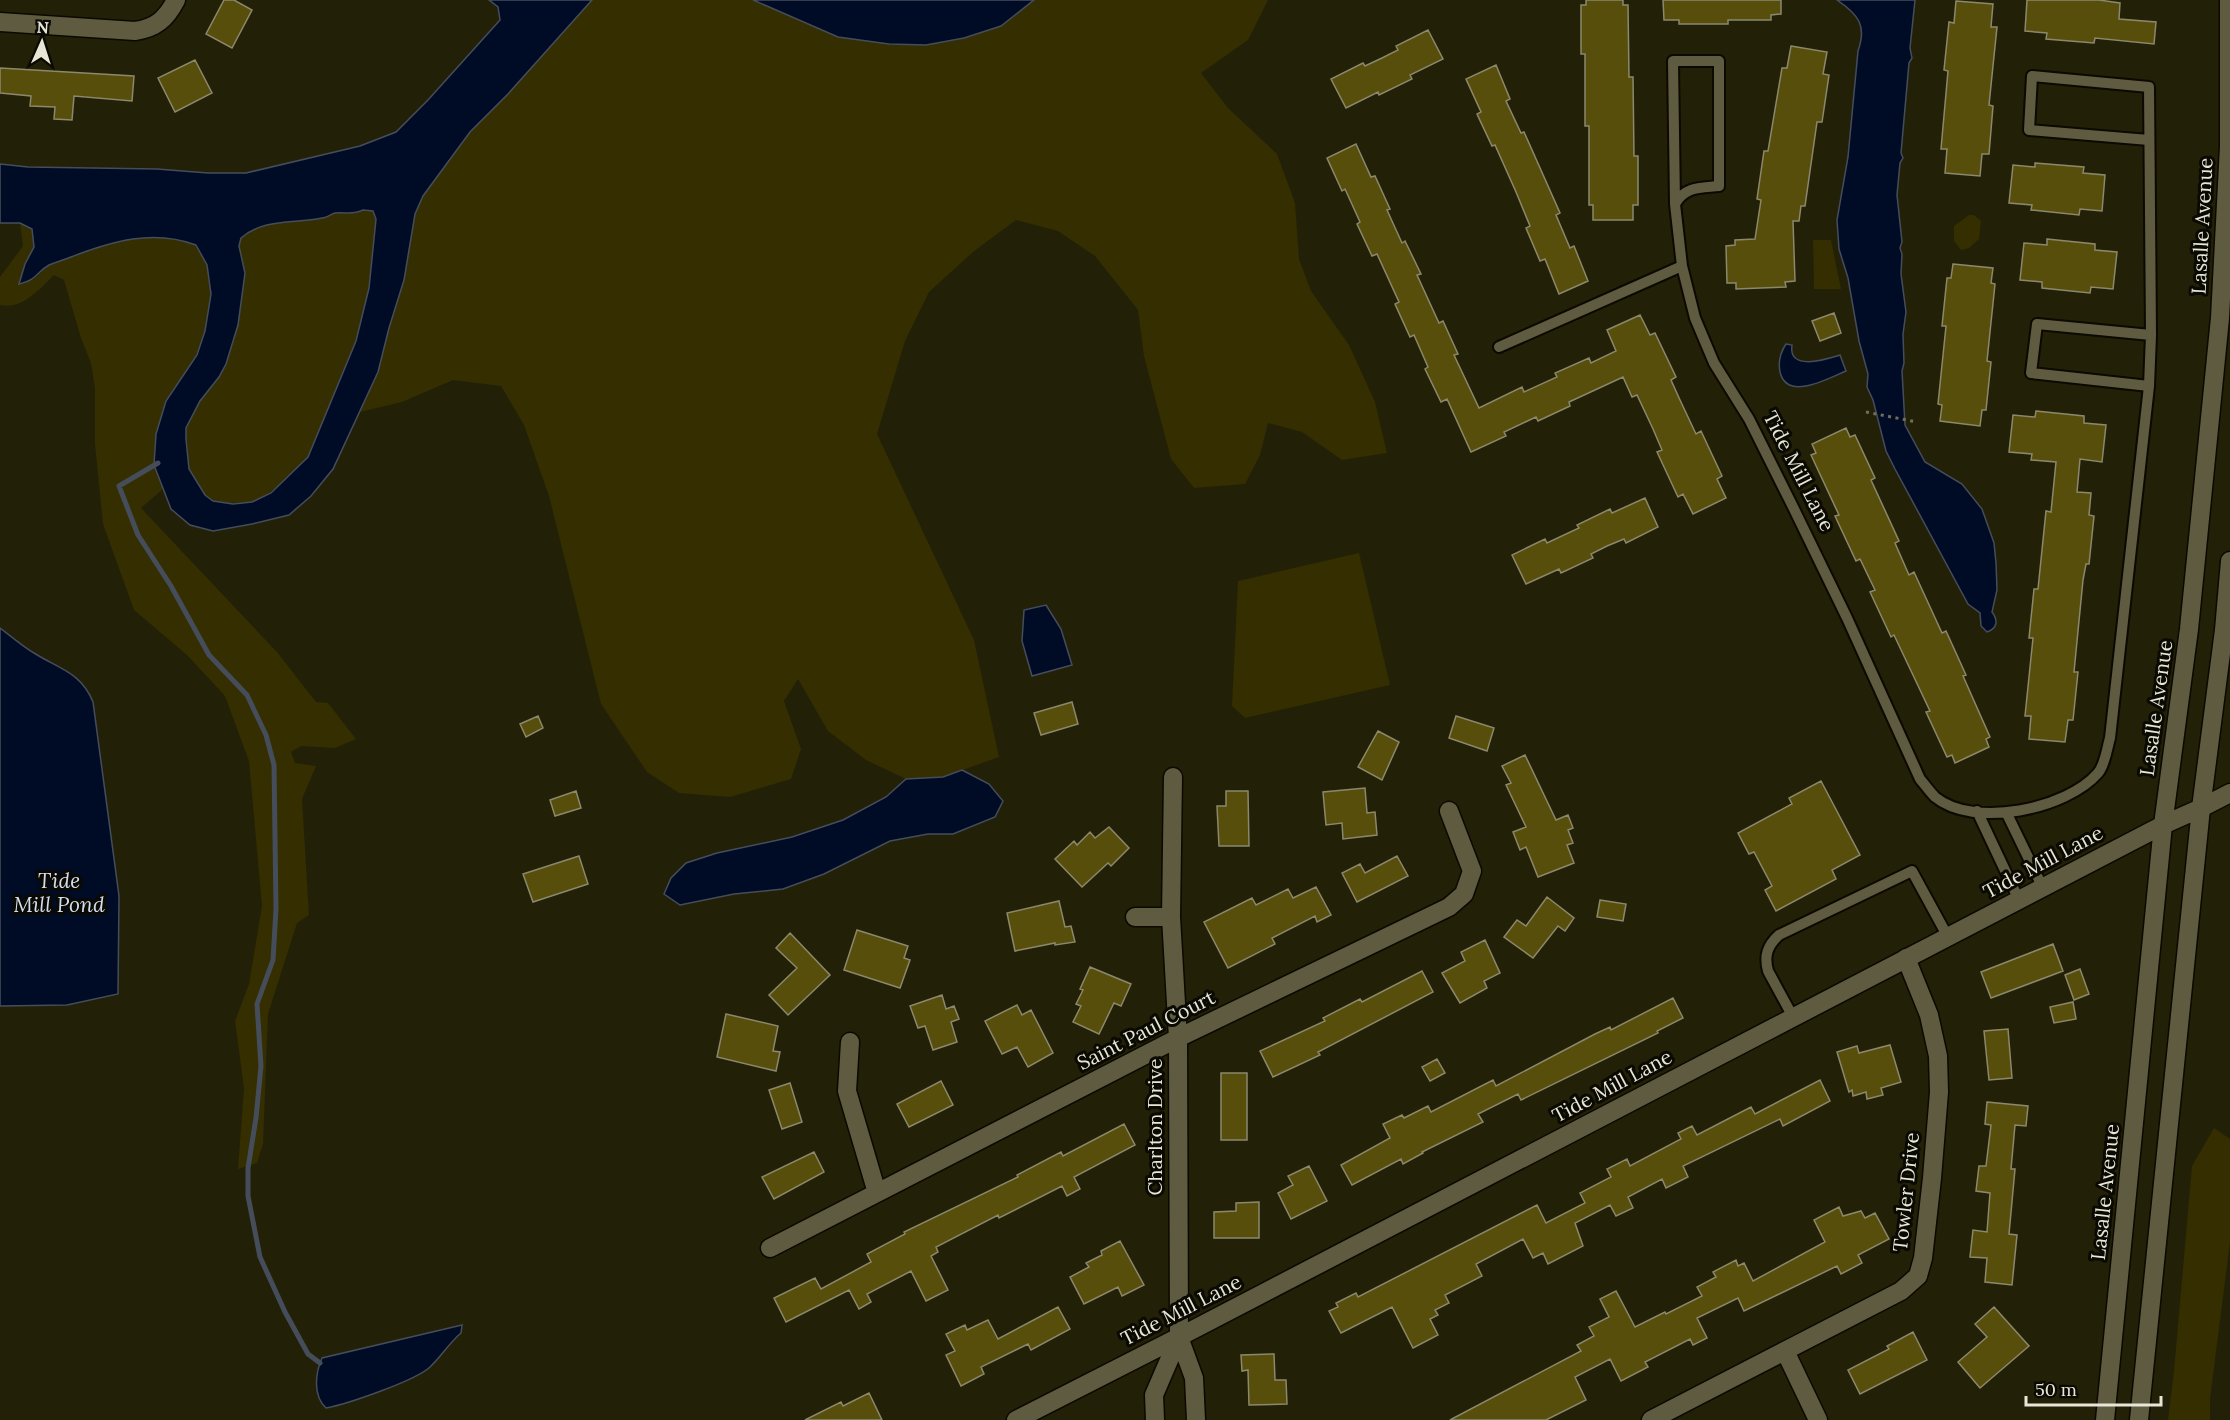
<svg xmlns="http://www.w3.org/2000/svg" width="2230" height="1420" viewBox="0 0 2230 1420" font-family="Lora,serif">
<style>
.green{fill:#342e00}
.water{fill:#000b26;stroke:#454d5b;stroke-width:1.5;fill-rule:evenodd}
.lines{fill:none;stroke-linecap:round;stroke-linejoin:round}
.stream{stroke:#454d5b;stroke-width:5}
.building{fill:#564e0a;stroke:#8b886d;stroke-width:1.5}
.lane-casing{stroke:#0c0900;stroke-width:14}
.street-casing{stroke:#0c0900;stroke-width:21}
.secondary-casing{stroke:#0c0900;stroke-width:21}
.path{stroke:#716f5a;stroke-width:3;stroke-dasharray:3 4.5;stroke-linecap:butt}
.lane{stroke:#5e5b41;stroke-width:10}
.street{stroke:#5e5b41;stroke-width:18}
.secondary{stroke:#5e5b41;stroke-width:18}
.labels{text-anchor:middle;stroke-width:6;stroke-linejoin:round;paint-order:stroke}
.street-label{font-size:20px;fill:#e7e6d7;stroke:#0a0902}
.water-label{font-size:21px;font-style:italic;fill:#d2deef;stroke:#0a0902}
</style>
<rect width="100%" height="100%" fill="#232008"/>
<path class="green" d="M592,0H753L838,37L889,44L926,45L1001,26L1034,0H1268L1248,40L1201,73L1228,108L1277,154L1295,203L1299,259L1311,291L1349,345L1375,402L1387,453L1342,460L1302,432L1268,423L1260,455L1245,484L1194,488L1171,459L1144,356L1138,310L1095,256L1058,231L1016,220L973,252L929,292L905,341L877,434L974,640L999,757L943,777L906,779L866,760L828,731L798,679L784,701L801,749L791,779L730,797L679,793L647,772L601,704L549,496L524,425L501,386L453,380L402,402L360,412L378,372L389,328L404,280L415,214L423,196L470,132L508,94Z
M363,210L373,211L376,219L369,288L356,341L308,457L278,486L262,498L252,502L223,503L213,501L205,495L189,469L186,429L200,401L219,377L226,364L244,284C245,269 237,252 241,238C264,218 294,224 322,218C327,218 330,214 335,213C345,212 353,215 363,210Z
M1969,215H1974L1981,221L1979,239L1969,248L1961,250L1954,241V226Z
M20,223L32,229L34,247L25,264L32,281L48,266L97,246L148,236L176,238L196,245L207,265L211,294L205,331L197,355L166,401L154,465L163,489L141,508L277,652L316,702L328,703L356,739L335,748L301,746L291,752L295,763L316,766L302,799L309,915L297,923L268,1014L263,1144L257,1163L238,1169L244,1088L235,1021L249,984L262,906L249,761L225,696L187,655L134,610L103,524L95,444V389L91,363L81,338L64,280L54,275C40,289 22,310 0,305V277L23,246Z
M1813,240H1831L1841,289H1814Z
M1359,553L1390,685L1245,718L1232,706L1238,581Z
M2214,1128L2230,1139V1242L2210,1399V1420H2168L2174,1371L2192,1166Z"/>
<path class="water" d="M489,0H592L508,94L470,132L423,196L415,214L404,280L389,328L378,372L333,469L311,496L289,515L252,524L213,531L190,525L171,509L154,465L156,434L166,401L197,355L205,331L211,294L207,265L196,245C153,229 112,241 71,257C64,260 56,262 49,265C35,273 39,279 19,284L25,264L34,247L32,229L20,223H0V164L28,167L157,169L208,173H246L360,146L396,132L428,100L500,20L498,7ZM363,210L373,211L376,219L369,288L356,341L308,457L271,493L252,502L233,504L213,501L205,495L189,469L186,439V428L200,401L219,377L226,364L238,325L245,273L239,246L241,238C264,218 294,224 322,218C327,218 331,214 335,213C346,212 353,215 363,210Z
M753,0H1034L1001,26L964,38L926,45L889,44L838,37Z
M1837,0H1915L1910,48L1912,58L1909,63L1901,153L1903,158L1900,163L1897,195L1902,242L1900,248L1902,254L1901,274L1906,312L1903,334L1904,363L1902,371L1905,425L1925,462L1962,484L1982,509L1994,543L1996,563L1997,590L1992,612C1998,620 1998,628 1987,632L1981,626L1980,613L1968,604L1895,469L1886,451L1873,400L1867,387L1868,374L1859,341L1848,278L1839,249L1837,220L1848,157L1858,51C1867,26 1859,15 1837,0Z
M1786,344L1792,345C1788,372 1827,359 1840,355L1846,371C1829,378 1787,402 1780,372C1778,362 1780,353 1786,344Z
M1046,605L1061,629L1072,665L1032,676L1022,641L1024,610Z
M0,628C11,636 22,646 34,653C59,669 81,672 93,702L119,896L118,994L67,1005L0,1006Z
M962,770L989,784L1003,801L995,817L953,834H928L890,841L824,874L783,889L734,894L680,905L664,894L671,878L686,863L717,853L792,837L843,820L886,797L906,779L943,777Z
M462,1325L461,1333C449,1343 441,1357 430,1367C415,1381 347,1404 326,1408C313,1396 315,1374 322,1358Z"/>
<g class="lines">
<path class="stream" d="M158,463L119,486L138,535L171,586L209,655L247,695L266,735L274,765L276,909L273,960L257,1004L261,1066L256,1118L248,1168V1196L260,1257L285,1312L308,1354L320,1363"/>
</g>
<path class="building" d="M224,0H234L252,10L232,48L206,34Z
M1586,0H1623V5H1628L1629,77H1633L1634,156H1638V205H1633V220H1593V205H1589V126H1585V54H1581V5H1586Z
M1663,0H1781V14L1771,15V20H1728V24H1679V20H1664Z
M2027,0H2099L2120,3L2119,19L2156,22L2154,44L2095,38L2094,43L2046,39L2047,33L2025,31Z
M1956,1L1993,4L1991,27H1997L1989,105L1993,106L1989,154H1982L1980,176L1945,173L1947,149H1941L1948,71L1944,70L1949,22L1954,23Z
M1428,30L1443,59L1410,75L1412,79L1379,95L1378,92L1346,108L1331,79L1363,63L1365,66L1382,58L1398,50L1396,46Z
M1791,46L1827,52L1823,74L1829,75L1822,122H1817L1805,206H1801L1799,221H1793L1795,281L1785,282L1786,287L1736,289V283H1727L1726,246L1735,245V240L1755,239L1761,200L1757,199L1764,151H1768L1782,68H1787Z
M195,60L212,93L175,112L158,78Z
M1496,65L1510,99L1506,101L1521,133L1524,132L1560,213L1556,215L1570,248L1574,246L1588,281L1559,294L1545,259L1540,261L1526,228L1530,226L1516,192L1495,145L1492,146L1477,114L1481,112L1466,79Z
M0,68L134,76L132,101L74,96L72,120L54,119L55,107L30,106L31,96L0,93Z
M1356,144L1371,177L1375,176L1390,209L1387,210L1402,243L1405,241L1421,274L1417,275L1439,323L1443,321L1458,354L1454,355L1479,408L1522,387L1524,392L1557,377L1555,373L1589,358L1591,363L1616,351L1607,330L1640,315L1650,335L1655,333L1676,377L1671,380L1680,400L1696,434L1701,431L1722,476L1717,479L1726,498L1693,514L1683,494L1678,497L1657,452L1662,450L1653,429L1637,395L1632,397L1623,377L1569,402L1570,406L1538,421L1536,417L1504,432L1506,436L1471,452L1447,399L1441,402L1425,369L1428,367L1414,335L1410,337L1395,304L1399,302L1377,254L1372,256L1357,224L1360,222L1345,189L1342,191L1327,158Z
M2035,163L2084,167L2083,173L2105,175L2102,211L2080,209L2079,215L2031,210L2032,205L2009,203L2013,165L2035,167Z
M2047,239L2095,244V250L2117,252L2113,289L2091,287L2090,293L2042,288V282L2020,280L2024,243L2047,245Z
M1953,264L1993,268L1991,283L1995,284L1987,361L1991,362L1986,410H1982L1980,426L1940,421L1942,405L1938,404L1946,326H1942L1947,278H1951Z
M1834,313L1841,333L1820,341L1812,321Z
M2036,411L2084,416V423L2106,425L2102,462L2080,459L2077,492L2091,493L2089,515L2094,516L2089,564H2086L2083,580L2074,672H2078L2073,720H2068L2065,742L2029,739L2031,716H2025L2033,638H2029L2034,589H2038L2046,511L2051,512L2056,462L2031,460L2032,454L2009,452L2013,415L2035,417Z
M1846,428L1850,437L1855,435L1875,478L1871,480L1899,541L1895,543L1909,575L1914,572L1942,633L1946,631L1966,675L1963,676L1990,737L1986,739L1989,747L1955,763L1952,755L1947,757L1926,712L1930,711L1894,635L1891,637L1870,592L1875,590L1860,559L1856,561L1835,516L1839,515L1811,455L1816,453L1812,444Z
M1645,498L1658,527L1626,543L1624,539L1607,546L1591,554L1593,558L1561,573L1559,569L1526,584L1512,555L1545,539L1547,543L1579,528L1577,525L1610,509L1612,513Z
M1072,702L1078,724L1041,735L1034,713Z
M538,716L543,728L526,737L520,724Z
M1456,716L1494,728L1487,751L1449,738Z
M1378,731L1399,742L1382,780L1358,767Z
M1525,755L1556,820L1568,815L1573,828L1568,830L1573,843L1567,845L1574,863L1538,877L1526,847L1520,850L1513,832L1526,827L1506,785L1511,783L1502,766Z
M1821,781L1860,855L1832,870L1836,879L1776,911L1765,890L1772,886L1754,852L1749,854L1738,833L1792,804L1789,798Z
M1365,788L1367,813L1375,812L1377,835L1343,839L1342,823L1326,825L1323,792Z
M576,791L581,808L555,816L550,800Z
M1226,791H1248L1249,846H1219L1217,806H1226Z
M1109,827L1129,848L1111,866L1108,863L1082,887L1055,859L1074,841L1077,845L1090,832L1095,838Z
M579,856L588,884L533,902L523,874Z
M1397,856L1408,876L1357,902L1342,873L1360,864L1365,873Z
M1316,887L1331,915L1317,922L1315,916L1272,938L1275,944L1228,968L1204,922L1252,898L1256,905L1288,889L1293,898Z
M1547,897L1574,918L1565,931L1558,926L1533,958L1504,937L1517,920L1526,926Z
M1600,900L1626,904L1623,921L1597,917Z
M1059,901L1065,927L1071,926L1075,942L1055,945V943L1015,951L1007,913Z
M857,930L908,946L904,958L910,960L900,988L844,970Z
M790,933L830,975L788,1015L769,995L797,968L776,948Z
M1485,940L1500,973L1484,981L1487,988L1460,1003L1442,973L1465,961L1461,952Z
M2053,944L2063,971L1991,998L1981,972Z
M1090,967L1131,984L1121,1006L1114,1003L1099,1034L1073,1022L1081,1006L1076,1004L1083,990L1080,989Z
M2080,969L2089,994L2074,1000L2065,975Z
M1422,971L1433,992L1318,1052L1320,1055L1273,1077L1260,1051L1325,1021L1323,1018L1360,999L1362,1002Z
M942,995L946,1009L954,1006L959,1019L951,1022L957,1042L933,1050L925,1026L918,1028L910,1006Z
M1673,998L1683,1018L1657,1031L1658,1033L1521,1100L1518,1094L1478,1114L1483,1122L1422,1152L1423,1153L1403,1164L1401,1159L1352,1185L1341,1165L1390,1138L1383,1124L1402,1115L1404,1118L1428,1106L1431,1112L1493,1080L1496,1086L1595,1034L1610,1027L1611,1030Z
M2073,1002L2076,1019L2054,1023L2050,1007Z
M1017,1005L1022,1015L1031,1010L1053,1053L1028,1067L1017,1047L1002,1054L985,1021Z
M726,1014L778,1026L773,1051L780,1052L776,1071L717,1057Z
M2008,1029L2012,1078L1989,1080L1984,1031Z
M1890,1045L1901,1082L1881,1088L1883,1095L1867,1099L1866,1092L1853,1096L1852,1090L1849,1092L1837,1052L1857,1046L1859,1053Z
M1437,1059L1445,1073L1430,1081L1422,1067Z
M1221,1073H1247V1140H1221Z
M1820,1080L1830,1101L1783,1126L1780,1119L1683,1166L1688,1177L1666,1188L1662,1179L1628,1197L1633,1208L1616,1216L1610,1205L1575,1223L1583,1246L1548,1264L1543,1253L1533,1258L1523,1239L1476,1264L1482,1276L1445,1295L1449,1303L1435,1310L1438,1315L1430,1319L1438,1335L1413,1348L1392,1307L1341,1333L1329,1311L1338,1307L1336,1303L1356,1293L1358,1297L1537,1205L1546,1223L1585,1203L1580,1193L1611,1177L1607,1169L1627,1159L1630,1166L1681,1139L1678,1133L1692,1126L1697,1135L1751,1107L1755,1114Z
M941,1081L953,1105L909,1127L897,1104Z
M790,1083L802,1122L782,1129L769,1090Z
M1987,1102L2028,1106L2026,1126L2015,1125L2011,1169H2015L2009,1234L2017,1235L2012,1285L1985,1282L1987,1258L1970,1257L1973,1230L1987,1232L1990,1193L1976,1191L1979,1166H1986L1991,1125L1985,1124Z
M1124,1124L1135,1145L1074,1177L1080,1189L1067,1196L1062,1186L999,1218L998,1215L936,1247L938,1252L931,1256L948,1290L926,1301L911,1271L867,1294L871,1302L859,1309L849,1290L786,1322L774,1298L815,1278L821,1289L871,1262L867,1254L905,1234L904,1232L1018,1177L1017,1175L1061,1152L1063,1156Z
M814,1152L824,1172L774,1199L762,1177Z
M1309,1166L1327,1201L1291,1219L1278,1193L1293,1185L1288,1176Z
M1259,1202V1238H1214V1212L1236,1211V1203Z
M1839,1207L1843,1216L1861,1211L1865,1218L1875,1213L1889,1239L1858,1255L1862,1263L1841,1274L1837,1266L1744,1311L1738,1298L1697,1318L1707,1338L1693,1345L1690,1339L1645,1362L1648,1367L1621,1381L1610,1359L1575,1377L1586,1400L1546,1420H1450L1581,1351L1577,1345L1594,1336L1589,1327L1609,1317L1600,1299L1616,1291L1635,1327L1665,1312L1666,1314L1702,1296L1697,1287L1716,1277L1713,1272L1736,1260L1738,1266L1744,1263L1753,1281L1825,1242L1814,1220Z
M1120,1241L1144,1285L1122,1296L1118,1287L1084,1304L1070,1277L1089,1267L1086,1263L1102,1255L1101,1251Z
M1058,1307L1070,1329L1031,1350L1028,1344L981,1367L984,1374L961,1386L946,1355L955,1351L946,1334L965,1325L967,1330L988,1320L998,1339Z
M1994,1307L2029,1346L1980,1388L1958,1362L1987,1337L1975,1324Z
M1913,1332L1927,1360L1860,1394L1848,1370L1889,1349L1887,1346Z
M1274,1354L1275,1380H1286L1287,1404L1249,1405L1248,1370L1242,1371L1241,1355Z
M869,1393L882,1420H805L841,1402L843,1406Z"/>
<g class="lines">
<defs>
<path id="lane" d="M1675,204L1673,61H1719V186C1701,188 1685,186 1675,204L1682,266
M1499,347L1682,266L1695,318L1714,363L1749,419L1794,509L1847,618L1920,779C1925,785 1930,792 1935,797C1974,829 2067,809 2098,773C2105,765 2107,748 2110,738L2149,386L2151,335L2149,87L2032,76L2029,130L2149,140
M2149,386L2031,373L2037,324L2151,335
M1977,811L2019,900
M2007,814L2043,888
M1793,1017L1768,971C1764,956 1767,946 1779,935L1912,871L1948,937"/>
<path id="street" d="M0,22L135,31C156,28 166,19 176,0
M1173,777L1171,917L1178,1038L1179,1337L1194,1378L1196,1420
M2201,808L2230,793
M1135,917H1171
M850,1042L847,1091L877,1193
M770,1248L1178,1038L1449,907L1464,894L1472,871L1449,811
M1785,1351L1818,1420
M1155,1420L1154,1395L1179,1337
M1651,1420L1901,1291L1918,1276L1923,1258L1932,1178L1939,1092L1938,1056L1929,1015L1906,958"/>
<path id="secondary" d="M1016,1420L1179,1337L2163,825L2201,808
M2105,1420L2163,825L2189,629L2220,318L2229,146V0
M2139,1420L2201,808L2224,630L2230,561"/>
</defs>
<use href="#lane" class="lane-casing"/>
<use href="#street" class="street-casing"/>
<use href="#secondary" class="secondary-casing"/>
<path class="path" d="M1866,412L1917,422"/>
<use href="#lane" class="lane"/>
<use href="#street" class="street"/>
<use href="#secondary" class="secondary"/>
</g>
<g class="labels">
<g class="street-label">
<text transform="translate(2202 226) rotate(-87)" y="7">Lasalle Avenue</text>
<text transform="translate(1799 471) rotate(63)" y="7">Tide Mill Lane</text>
<text transform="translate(2156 708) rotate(-82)" y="7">Lasalle Avenue</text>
<text transform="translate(2043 862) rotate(-28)" y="7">Tide Mill Lane</text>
<text transform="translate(1146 1030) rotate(-27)" y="7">Saint Paul Court</text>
<text transform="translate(1612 1086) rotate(-28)" y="7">Tide Mill Lane</text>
<text transform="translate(1155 1127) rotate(-90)" y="7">Charlton Drive</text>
<text transform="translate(1906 1192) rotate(-84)" y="7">Towler Drive</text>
<text transform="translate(2105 1192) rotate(-84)" y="7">Lasalle Avenue</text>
<text transform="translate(1181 1310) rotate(-27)" y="7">Tide Mill Lane</text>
</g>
<g class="water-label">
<text x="59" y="888">Tide<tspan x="59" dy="24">Mill Pond</tspan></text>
</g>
</g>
<g transform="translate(42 42) rotate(3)" stroke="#0a0902" stroke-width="4.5" paint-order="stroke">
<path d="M0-4.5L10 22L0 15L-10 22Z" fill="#e7e6d7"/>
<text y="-9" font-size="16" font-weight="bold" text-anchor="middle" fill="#e7e6d7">N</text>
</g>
<path d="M2026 1396v9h135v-9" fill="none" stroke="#e7e6d7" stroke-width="3"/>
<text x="2035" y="1396" font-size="18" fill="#e7e6d7" stroke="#0a0902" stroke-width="4.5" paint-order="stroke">50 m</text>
</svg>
